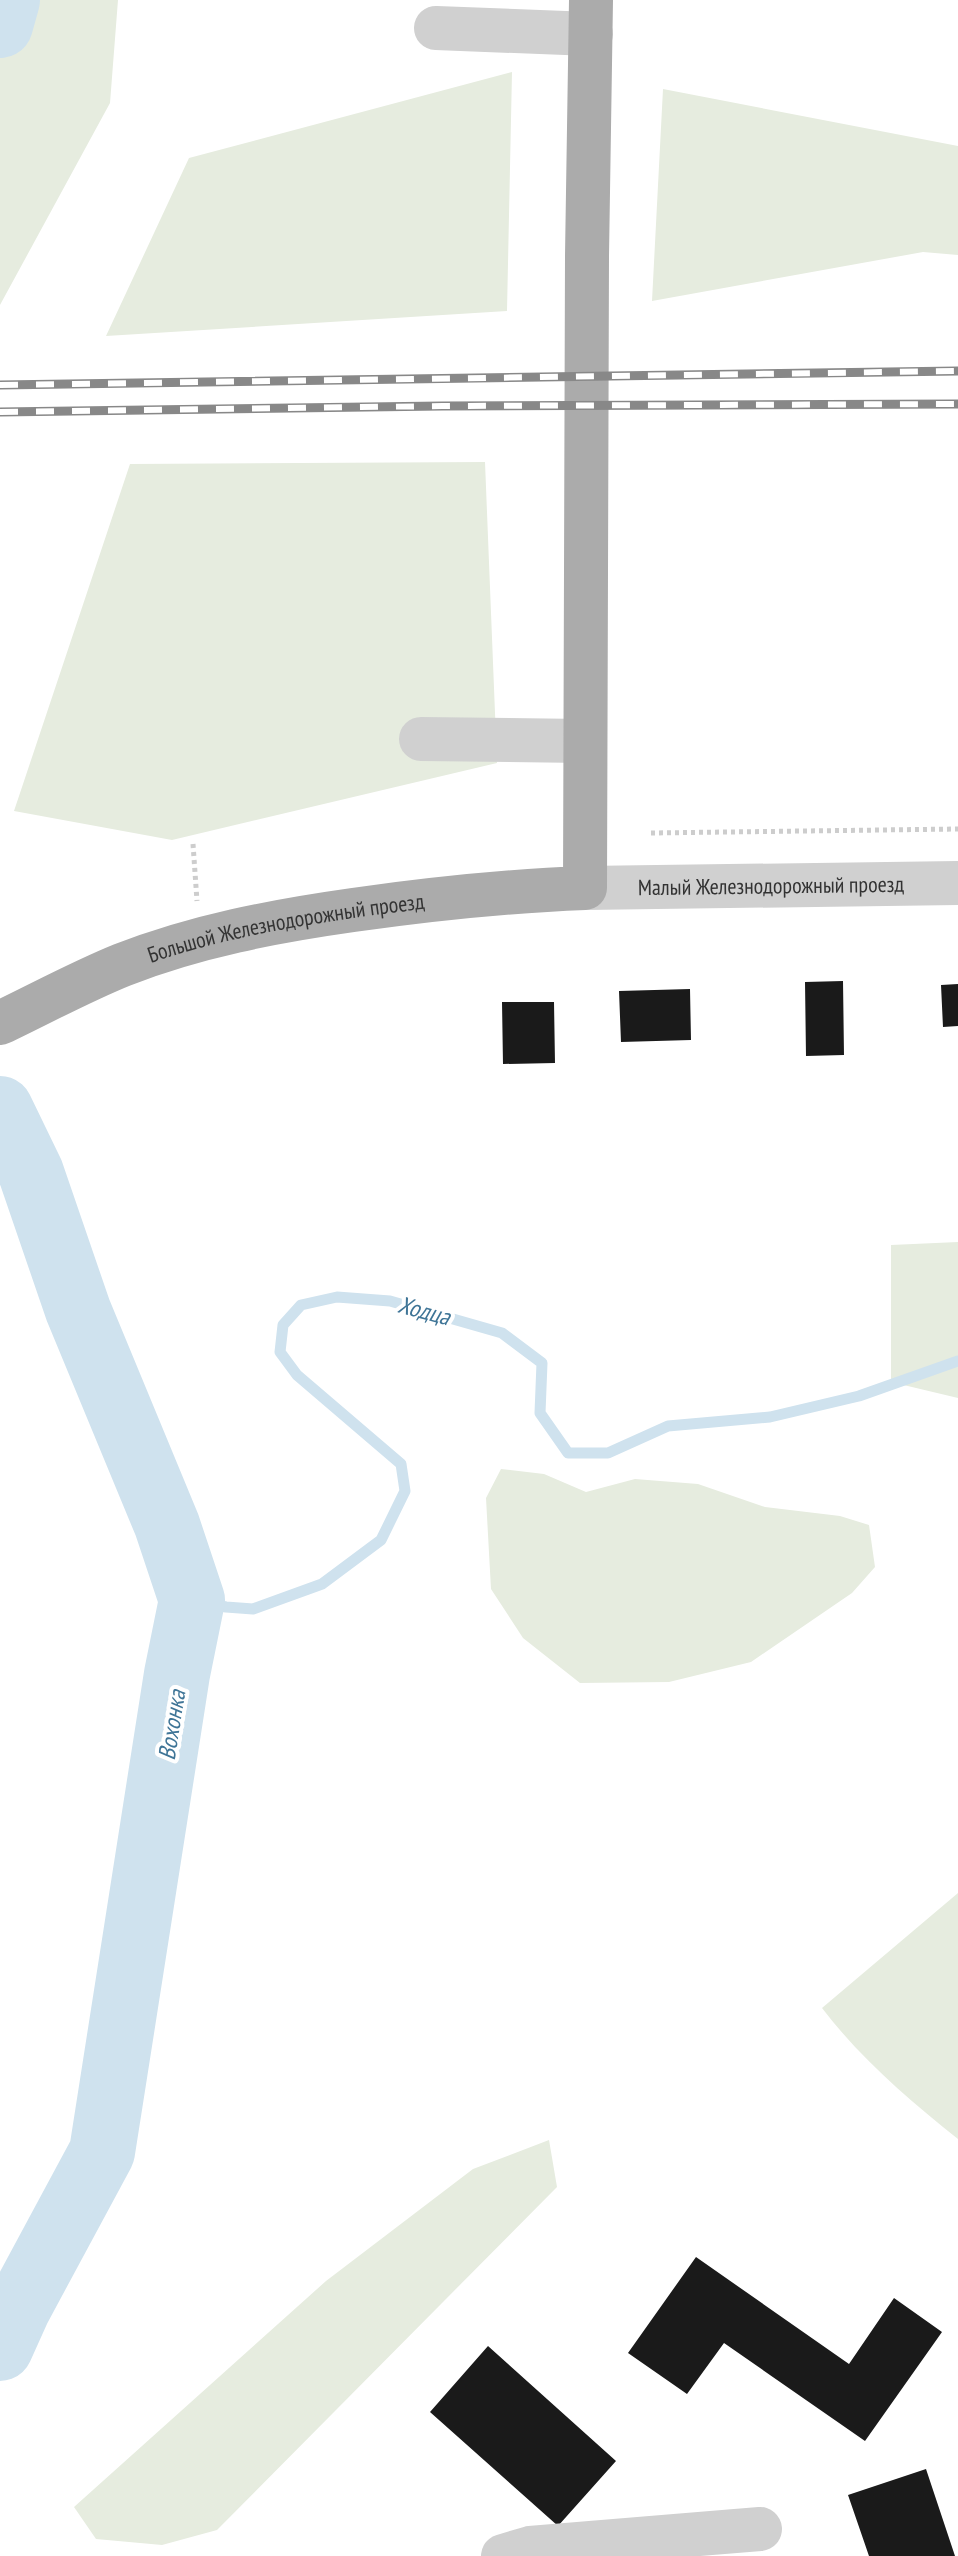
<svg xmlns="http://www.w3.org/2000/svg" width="958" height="2556" viewBox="0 0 958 2556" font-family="'PT Sans Narrow',sans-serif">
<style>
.green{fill:#e6ecdf}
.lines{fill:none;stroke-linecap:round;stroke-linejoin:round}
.stream{stroke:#cfe2ee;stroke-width:11}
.river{stroke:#cfe2ee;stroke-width:66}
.building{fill:#1a1a1a}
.path{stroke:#cdcdcd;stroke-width:5;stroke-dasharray:4 4;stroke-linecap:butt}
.minor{stroke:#d0d0d0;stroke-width:44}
.major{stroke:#ababab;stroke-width:44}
.rail-casing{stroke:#888;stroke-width:9}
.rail{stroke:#fff;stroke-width:6;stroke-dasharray:18;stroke-linecap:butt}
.labels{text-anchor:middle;stroke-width:8;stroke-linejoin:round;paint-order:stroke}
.street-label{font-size:22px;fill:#333;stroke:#fff}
.water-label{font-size:24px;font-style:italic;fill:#3f7597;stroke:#fff}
</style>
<rect width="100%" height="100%" fill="#fff"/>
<path class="green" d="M0,0H118L110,103L0,305Z
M512,72L507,311L106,336L189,158Z
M663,89L958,146V255L923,252L652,301Z
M485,462L497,763L172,840L14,811L130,464Z
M958,1242V1398L891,1382V1245Z
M501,1469L544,1474L586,1492L635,1479L698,1484L765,1507L840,1516L869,1525L875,1567L852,1593L751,1662L669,1682L580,1683L523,1638L491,1589L486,1498Z
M958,1893V2139C908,2099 861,2059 822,2008Z
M549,2140L557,2187L217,2530L162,2545L96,2539L74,2507L326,2281L473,2169Z"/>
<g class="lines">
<path class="stream" d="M192,1600L226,1607L253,1609L322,1584L381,1540L405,1491L401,1464L297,1375L280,1352L283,1325L301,1305L337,1297L390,1301L502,1333L542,1363L540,1413L568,1453H608L668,1426L770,1417L859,1396L958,1361"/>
<path class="river" d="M0,25L7,0
M0,1109L31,1173L78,1310L167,1525L192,1600L177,1674L102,2152L18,2308L0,2348"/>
</g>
<path class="building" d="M843,981L844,1055L806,1056L805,982Z
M958,984V1026L943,1027L941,985Z
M690,989L691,1040L621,1042L619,991Z
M502,1002H554L555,1063L503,1064Z
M696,2257L849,2364L894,2298L942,2332L865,2441L724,2343L687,2394L628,2353Z
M488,2346L616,2461L558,2526L430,2412Z
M926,2469L955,2556H869L848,2495Z"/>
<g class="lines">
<path class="path" d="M651,833L958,829
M193,844L197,901"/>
<g class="minor">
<path d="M436,28L591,34"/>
<path d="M421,739L585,741"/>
<path id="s1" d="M585,888L958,883"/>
<path d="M503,2556L530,2548L760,2529"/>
</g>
<path class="major" id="s2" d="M0,1023C40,1004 80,982 122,965C196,936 275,921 353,910C431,899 506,891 585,888L587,256L591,0"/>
<defs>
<path id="rail" d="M0,385L958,371
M0,412L442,406L958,404"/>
</defs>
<use href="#rail" class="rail-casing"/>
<use href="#rail" class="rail"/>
</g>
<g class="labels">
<g class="street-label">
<text dy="8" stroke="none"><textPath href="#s1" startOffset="186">Малый Железнодорожный проезд</textPath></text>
<text dy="8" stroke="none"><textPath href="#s2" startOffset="304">Большой Железнодорожный проезд</textPath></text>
</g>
<g class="water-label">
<text transform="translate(424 1311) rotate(15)" y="8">Ходца</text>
<text transform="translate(172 1725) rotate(-81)" y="8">Вохонка</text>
</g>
</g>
</svg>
